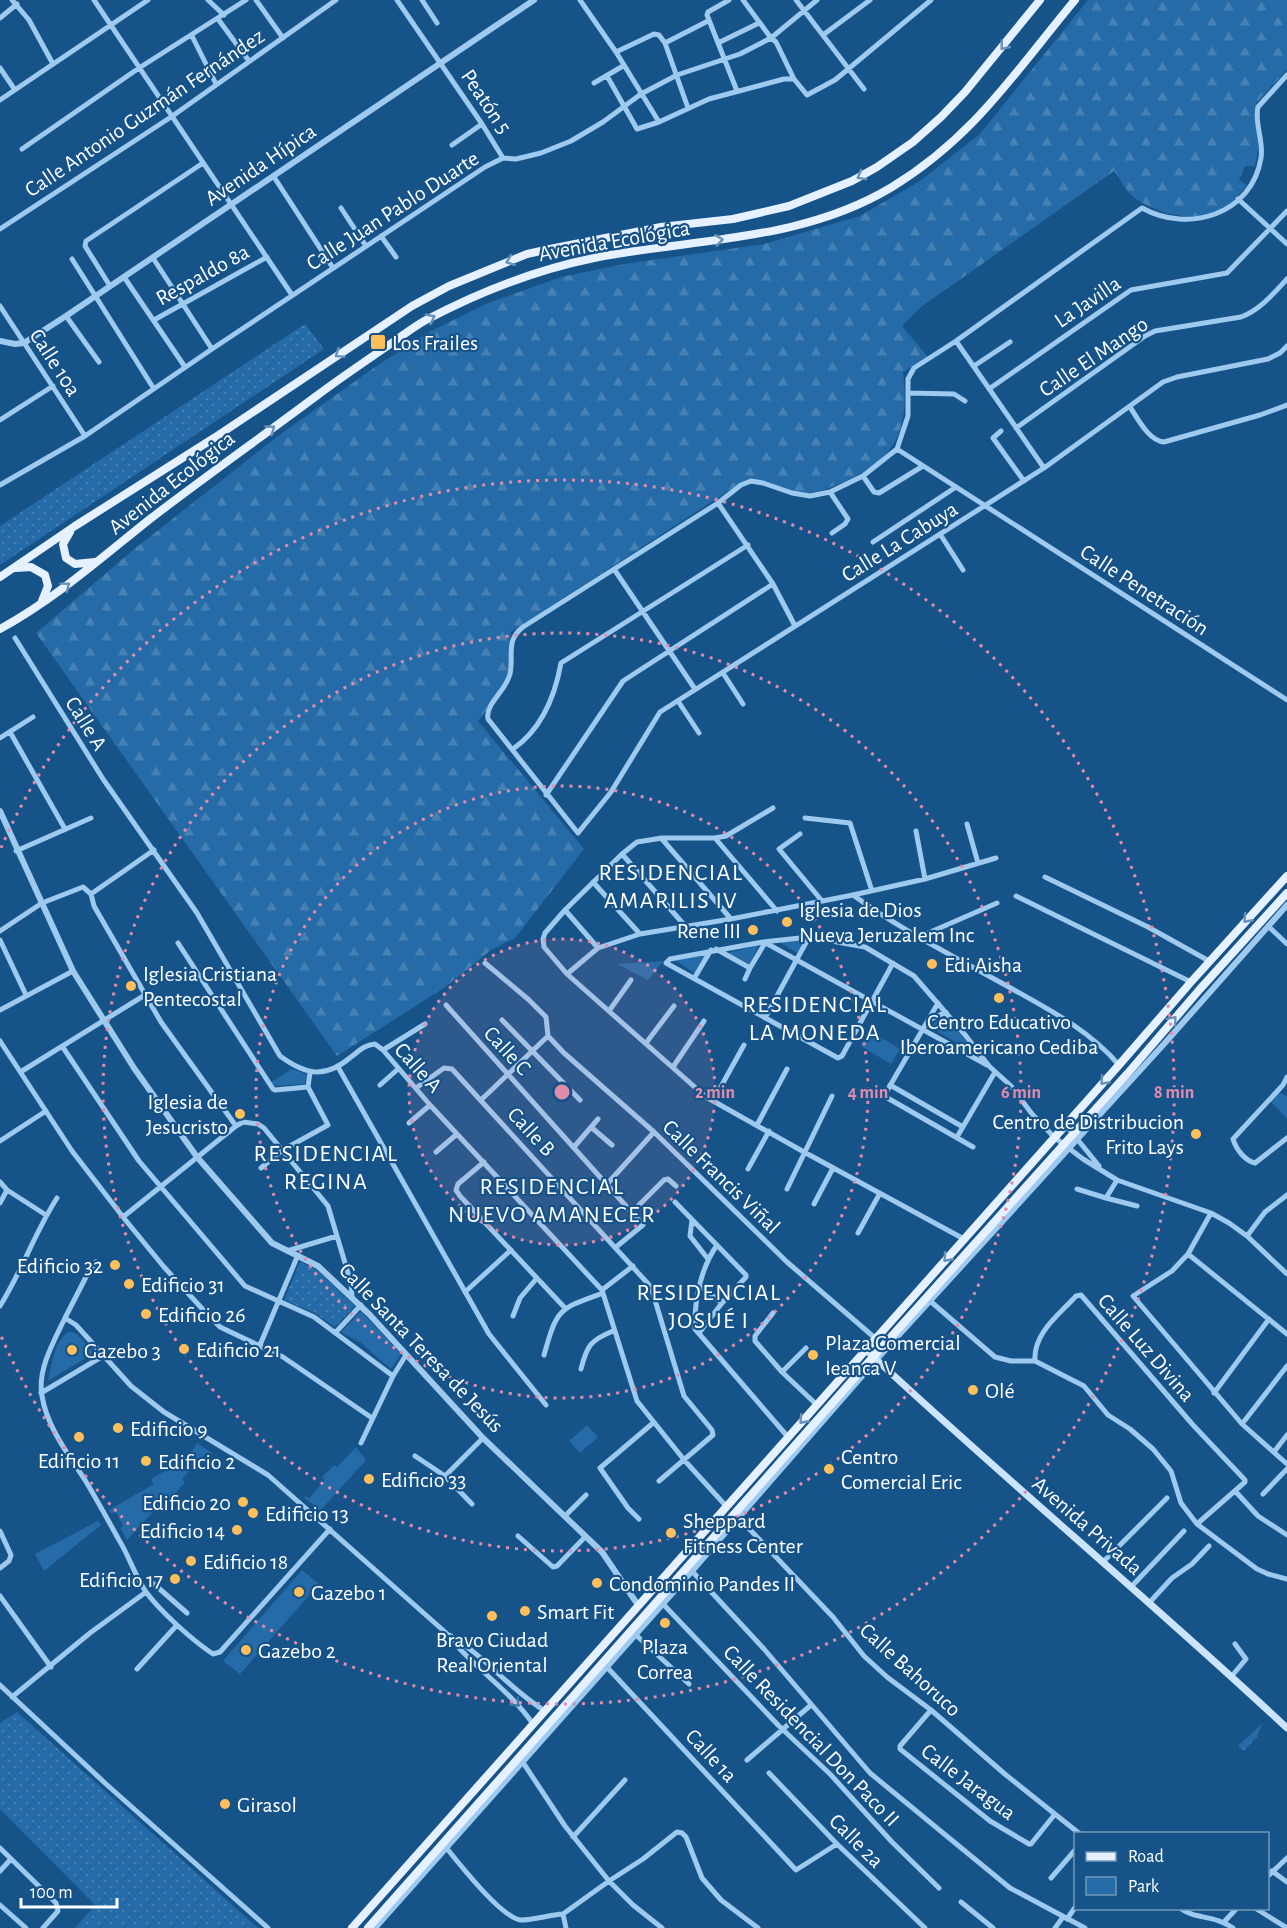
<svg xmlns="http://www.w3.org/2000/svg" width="1287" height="1928" viewBox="0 0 1287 1928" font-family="'Alegreya Sans',sans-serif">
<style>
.grass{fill:url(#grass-dots)}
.forest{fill:url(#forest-firs)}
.park{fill:#256ba7}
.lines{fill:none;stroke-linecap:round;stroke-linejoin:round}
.minor{stroke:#9dcaee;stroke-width:5}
.tertiary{stroke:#9dcaee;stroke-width:6}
.secondary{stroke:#cbe4fa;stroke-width:7}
.primary{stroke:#e5f1ff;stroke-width:8}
.oneway{stroke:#6992b8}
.oneway2{stroke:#3e77a7}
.ring{fill:none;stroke:#e08cad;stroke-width:3;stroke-dasharray:3 6}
.poi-dot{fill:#ffc05b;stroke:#165389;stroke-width:2}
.labels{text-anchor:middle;stroke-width:4.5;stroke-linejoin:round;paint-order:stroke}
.street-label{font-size:22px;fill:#fff;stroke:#165389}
.poi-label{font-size:22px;fill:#fff;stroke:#165389;text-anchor:start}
.neighbourhood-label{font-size:24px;letter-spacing:1.5px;fill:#fff;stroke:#165389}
.centre{fill:#e08cad;stroke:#165389;stroke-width:3}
.ring-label{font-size:18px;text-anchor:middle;font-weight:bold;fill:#e08cad;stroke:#165389;stroke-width:4.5;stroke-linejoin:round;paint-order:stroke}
</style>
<defs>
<pattern id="grass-dots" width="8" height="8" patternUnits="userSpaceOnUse" patternTransform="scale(1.5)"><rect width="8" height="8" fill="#256ba7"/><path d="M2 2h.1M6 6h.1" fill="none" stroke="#4681b4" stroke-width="1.8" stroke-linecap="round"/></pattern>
<pattern id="forest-firs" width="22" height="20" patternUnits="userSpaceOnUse" patternTransform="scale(1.5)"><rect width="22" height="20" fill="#256ba7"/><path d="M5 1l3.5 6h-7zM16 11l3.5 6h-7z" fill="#4681b4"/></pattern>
</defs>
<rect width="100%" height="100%" fill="#165389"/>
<path class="grass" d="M305,324L324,349L0,565V526Z
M300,1262L317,1270L355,1306L335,1327L315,1313L284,1300Z
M17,1712L258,1928H75L95,1905L0,1809V1723Z
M1263,1723L1256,1738L1243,1751L1238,1746Z"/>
<path class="forest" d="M1088,0H1287V70L1256,103C1261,124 1260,144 1255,166H1245L1239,180L1247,185C1241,192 1235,201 1227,206C1198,225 1156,216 1130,194C1124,188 1120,178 1114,171L921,307L902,326L928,357L903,372C909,425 900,456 848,480C836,485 821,492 809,493C793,495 766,484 751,479L736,486L511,632L508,673L499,693L478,721L584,849L515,938L491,950L444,988L337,1056L36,633L133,550L278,436L375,367L431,331L488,303L561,277L624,264L764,244L860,216L920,181L980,134Z"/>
<path class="park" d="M806,939L797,953L779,942Z
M759,945L749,964L728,953Z
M706,955L695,973L674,960Z
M663,961L648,980L617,964Z
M946,1018L979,1056L930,1027L939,1019Z
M870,1031L900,1049L891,1064L861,1046Z
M292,1069L307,1074L305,1084L275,1086L271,1082Z
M1278,1092L1287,1096V1119L1270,1101Z
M361,1311L401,1354L391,1369L361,1343L341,1332Z
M70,1331L78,1335L94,1353L48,1381C52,1365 54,1339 70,1331Z
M587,1425L598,1437L580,1453L569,1441Z
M197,1443L212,1453L210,1455L206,1453L182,1479L185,1482L166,1504L162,1502L127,1540L120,1528L123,1526L116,1512L111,1514L109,1510L154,1484L151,1479L189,1457Z
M356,1447L366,1460L319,1512L318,1508L304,1498L306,1496L309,1498L325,1480L322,1477L334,1465L337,1467Z
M98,1521L101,1525L44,1571L35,1554Z
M302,1570L319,1584L240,1674L223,1661Z"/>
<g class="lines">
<path class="minor" d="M12,0L29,20L53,64
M94,0L292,295
M208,0L224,15
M256,0L283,38
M397,0L482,124L503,158
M422,0L437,23
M580,0L616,52L659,122
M729,0L708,12L707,15L737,91
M743,0L771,38L776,42L794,79L807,95L835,80L931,0
M796,0L864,89
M0,18L17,4
M218,19L249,61
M823,35L870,0
M192,36L216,84
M665,43L708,21
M718,43L759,23
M616,52L654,34L659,35L665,43L688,108
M0,68L15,90
M1287,75L1258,107C1254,123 1264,141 1261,158C1252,214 1189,234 1142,208L956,341L914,368L908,379V416L897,449L863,476L830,492L810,496L792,493L763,483L751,481L741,485L718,503L523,627C505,641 514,655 510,674C506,691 485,704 488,719L578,833L611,792L660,712L1044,468L1163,382L1177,377L1268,359L1280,353L1287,346
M607,76L637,129L659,122L709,99L784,79H794
M594,83L623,66
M0,100L148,0
M452,145L482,124
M22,149L139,68L246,0
M274,177L333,268
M1238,199L1287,244
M341,208L366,246
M0,229L171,117L336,0
M381,236L396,257
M153,258L212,349
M72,259L154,389
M124,277L185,367
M110,286L85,246L86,241L203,163
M0,306L85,436
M66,316L99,362
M154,320L267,257
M956,341L1044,468
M974,366L1010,342
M989,389L1131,290L1227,273L1287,211
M908,393L954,394L965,401
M1130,407C1138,419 1149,441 1164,442L1260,415L1287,405
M0,420L53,386
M1016,428L1145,336L1155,331L1241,317C1260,310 1273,294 1287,279
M1001,431L993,438L1024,481
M897,449L1287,700
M863,476L874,492L879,493L923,466
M0,485L85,436L212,349L485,167L503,158L516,159L541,153L571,141L603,122L641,94L677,75L740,54L771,38L817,0
M830,492L848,519L845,524L832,533
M718,503L773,584L795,626
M940,534L963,570
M873,542L956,487
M614,569L695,689
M15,638L103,779L197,913L280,1056C306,1075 325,1079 351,1057C359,1051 364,1045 375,1044L383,1050L430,1105L602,1290L637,1401L685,1461L726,1506
M723,673L743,704
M678,701L699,733
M10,732L65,829
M0,738L33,717
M513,749C542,729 555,696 561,663L748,545
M546,795L623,681L773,584
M773,808L726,836L715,838H662L637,842L622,854L565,910L545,933L543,939L544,947L567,974L706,1097L804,1152L964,1239
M805,818L850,823L872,891
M967,824L978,863
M916,831L925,879
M800,834L779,849L822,901
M715,838L777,911
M662,839L731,919
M16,851L91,818
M622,854L686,927
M1045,877L1148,927L1209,961
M593,882L640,934
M91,894L94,906L161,1022L236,1126
M91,894L154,850
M853,895C901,930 955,957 1007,986C1048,1009 1088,1029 1119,1065
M1016,896L1191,982
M565,910L598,948
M1268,926L1287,944
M0,931L42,903L83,887L91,894
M919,937L997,903
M0,940L26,995
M764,942L987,1065
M178,943L273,1089L275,1090L308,1087
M716,949L750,968L765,943
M485,963L529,1000L546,1017L548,1036
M666,963L670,959L763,942L809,937L865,947L914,976L966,1036L989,1066L1011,1086L1032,1114L1054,1137L1083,1159L1117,1180L1211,1213L1229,1223L1247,1236L1287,1274
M666,963L838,1058L842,1056L893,963
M567,974L598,948L640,934L731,919L853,895L925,879L996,858
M695,977L711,950
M745,979L750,968
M938,1003L884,1096L973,1147
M446,1005L643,1225L616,1247
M0,1010L73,971
M609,1011L631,980
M765,1018L809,937
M502,1020L580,1100
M929,1020L946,1012
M548,1036L564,1053L654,1132L787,1262L875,1338
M0,1041L72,1151L123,1217L164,1267L207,1314L220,1327L283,1357L372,1418
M646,1043L674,1006
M62,1046L139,1161L245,1286L314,1317L393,1376
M383,1050L425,1024
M338,1067L489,1334L546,1405
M673,1067L704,1021
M22,1071L145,995
M1287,1077L1283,1085L1233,1139C1236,1149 1245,1161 1255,1163L1287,1138
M380,1085L398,1069
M890,1085L963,1127
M416,1088L444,1068L452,1069L651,1287L684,1396L712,1430L713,1435L659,1481
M481,1100L548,1036
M713,1101L744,1045
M409,1123L430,1105
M1065,1124L1099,1166
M757,1125L787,1069
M591,1127L612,1145
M957,1137L995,1072
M0,1141L46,1111
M574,1147L598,1119
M436,1152L457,1134
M484,1162L458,1184L456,1190L460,1196L565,1308
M261,1168L281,1151L328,1125L308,1087L310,1072
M748,1169L769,1131
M1117,1180L1106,1198L1137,1206
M0,1182L7,1190L46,1215
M608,1183L654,1132
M787,1189L832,1096
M1077,1189L1106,1198
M675,1202L746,1275V1277L722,1303L699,1333
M0,1203L7,1190
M814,1204L833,1168
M633,1211L664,1180L668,1179L676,1186
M1211,1213L1188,1254L1172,1271L1133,1296L1242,1424L1287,1464
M123,1217L236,1126L243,1122L258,1124L264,1128L328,1206L351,1283L352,1296
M692,1220L690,1236L708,1259
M858,1233L880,1193
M1247,1236L1265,1212L1287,1195
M717,1245C701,1268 694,1300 695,1329L788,1437
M287,1251L337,1236
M1188,1254L1287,1334
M700,1286L722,1303
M602,1290L633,1266
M465,1292L511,1250
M929,1300L995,1357L1011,1361H1035L1084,1386L1108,1415L1130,1429L1153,1449L1171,1471L1181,1503L1197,1524L1257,1569L1268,1574L1287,1579
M0,1306C22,1271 35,1232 57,1198
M773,1313L755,1336V1341L782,1372L817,1405
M513,1316L520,1298L537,1278
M65,1318L88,1273L96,1262
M335,1333L361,1305
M260,1345L298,1255
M544,1355C557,1308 559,1309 603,1293
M1035,1361C1033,1333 1059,1315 1076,1296L1081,1295L1193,1425L1245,1480V1482L1197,1524
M581,1369C587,1345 591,1340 613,1331
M782,1372L806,1348
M41,1393L103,1356
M1214,1393L1269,1319
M1242,1424L1287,1366
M361,1443L393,1376L406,1355
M1274,1452L1287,1435
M415,1456L445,1476L472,1504
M445,1476L483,1438
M1236,1492L1258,1516L1287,1535
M1263,1494L1287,1469
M565,1516L586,1495
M737,1516L833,1617L864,1656L887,1677L931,1710L1006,1775L1080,1834
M639,1519L628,1508L600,1468L653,1423
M330,1529L220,1652L213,1654C192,1640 161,1612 146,1592C135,1576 129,1556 119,1540C108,1520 97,1500 85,1480C68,1454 47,1427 42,1396C37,1370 54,1341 65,1318L76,1325L131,1386L164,1412L268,1475L445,1632C471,1666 509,1689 533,1724
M0,1531L11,1555L9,1561L0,1568
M518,1536L553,1567L557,1566L586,1536
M1103,1562L1167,1498
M690,1569L764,1649L870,1773L1010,1888L1085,1928
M154,1584L187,1613
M1131,1587L1184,1531
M0,1596L51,1667
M1149,1603L1172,1578L1192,1564L1209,1546
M663,1604L779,1726L830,1774L892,1842L939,1888
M449,1635C484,1655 509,1689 545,1711
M636,1635L689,1684
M604,1664L796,1870L837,1844
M137,1669L177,1625
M1231,1677L1246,1659L1235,1644
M0,1685L106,1784L268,1928
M12,1697L90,1633L146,1592
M931,1710L900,1746V1749L990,1821L1029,1844H1031L1055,1814
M747,1760L811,1705
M522,1761L565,1826L609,1881L633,1905L662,1928
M769,1773L837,1844L925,1928
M573,1837L625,1780
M444,1845C458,1862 501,1918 521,1920C534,1920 549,1915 563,1914
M0,1848L56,1903L58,1911L43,1928
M0,1871L11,1859
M1272,1871L1287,1882
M1268,1876L1287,1858
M1051,1878L1076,1849
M961,1902L993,1928
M0,1905L26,1928
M1180,1908C1196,1920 1213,1914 1233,1928
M1255,1908L1287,1928
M563,1914L609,1881L643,1859L677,1832L682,1833L686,1837L702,1878L721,1900L758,1928
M563,1914L566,1928
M1067,1919L1076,1906
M1224,1922L1237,1908
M1055,1928L1063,1917"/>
<path class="tertiary" d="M0,341L15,344L24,343L66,316L534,0
M0,811L73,971L134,1068L197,1157L272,1243L318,1266L369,1314L483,1438L602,1552L638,1605
M375,1928L692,1571L876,1360L1164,1044L1287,905"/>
<path class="secondary" d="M865,1349C1003,1478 1149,1599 1287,1728"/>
<path class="primary" d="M70,532L63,544L66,558L75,564L95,562
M16,568L31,567L45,575L48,586L42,601
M0,577L75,526L214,438L412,306L449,286L527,254L550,249L661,227L733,219L789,206L852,181L877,167L913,142L941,117L965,92L1040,0
M0,629C55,599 101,558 150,519C205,477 260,438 315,397C339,379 364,362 389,345C401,337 413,327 426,320C479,292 535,270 594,258C695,238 801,242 892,187C974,137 1015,72 1075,0
M352,1928L1119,1065L1191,982L1287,876
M368,1928L873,1357L1128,1073L1200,989L1287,893"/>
</g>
<defs><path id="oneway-chevron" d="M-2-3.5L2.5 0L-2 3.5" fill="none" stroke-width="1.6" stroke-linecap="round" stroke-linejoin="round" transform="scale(1.5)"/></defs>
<g class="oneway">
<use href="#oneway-chevron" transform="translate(1004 46) rotate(129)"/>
<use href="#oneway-chevron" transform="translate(861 176) rotate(151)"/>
<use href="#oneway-chevron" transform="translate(719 240) rotate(-7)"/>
<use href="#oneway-chevron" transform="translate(510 261) rotate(159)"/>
<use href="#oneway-chevron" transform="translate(431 318) rotate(-27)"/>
<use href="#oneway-chevron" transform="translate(339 354) rotate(146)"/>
<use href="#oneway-chevron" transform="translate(271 429) rotate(-36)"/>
<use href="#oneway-chevron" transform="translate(66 586) rotate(-37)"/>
<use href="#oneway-chevron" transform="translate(1247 919) rotate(132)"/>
<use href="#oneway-chevron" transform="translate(1173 1020) rotate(-50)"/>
<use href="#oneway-chevron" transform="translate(1104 1081) rotate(132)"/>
<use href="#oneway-chevron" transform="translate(947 1258) rotate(132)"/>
<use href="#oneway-chevron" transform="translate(803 1420) rotate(132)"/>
</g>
<use class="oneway2" href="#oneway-chevron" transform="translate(516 1703) rotate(45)"/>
<circle cx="562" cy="1092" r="153" fill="#e08cad" fill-opacity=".12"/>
<g class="ring">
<circle cx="562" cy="1092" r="153"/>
<circle cx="562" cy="1092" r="306"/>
<circle cx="562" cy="1092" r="459"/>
<path d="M1 848A612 612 0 1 1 1 1336"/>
</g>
<g class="poi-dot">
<rect x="370" y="334" width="16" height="16" rx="3"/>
<circle cx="787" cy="922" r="6"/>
<circle cx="753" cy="930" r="6"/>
<circle cx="932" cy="964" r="6"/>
<circle cx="131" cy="986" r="6"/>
<circle cx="999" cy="998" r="6"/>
<circle cx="240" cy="1114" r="6"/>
<circle cx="1196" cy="1134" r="6"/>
<circle cx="115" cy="1265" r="6"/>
<circle cx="129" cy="1284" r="6"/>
<circle cx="146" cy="1314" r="6"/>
<circle cx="184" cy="1349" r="6"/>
<circle cx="72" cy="1350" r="6"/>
<circle cx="813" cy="1355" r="6"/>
<circle cx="973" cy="1390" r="6"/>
<circle cx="118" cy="1428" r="6"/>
<circle cx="79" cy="1437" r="6"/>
<circle cx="146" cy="1461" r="6"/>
<circle cx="829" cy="1469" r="6"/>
<circle cx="369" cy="1479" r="6"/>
<circle cx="243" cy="1502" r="6"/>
<circle cx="253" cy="1513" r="6"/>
<circle cx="237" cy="1530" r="6"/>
<circle cx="671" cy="1533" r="6"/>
<circle cx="191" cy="1561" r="6"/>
<circle cx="175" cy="1579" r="6"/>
<circle cx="597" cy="1583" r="6"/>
<circle cx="299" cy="1592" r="6"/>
<circle cx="525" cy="1611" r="6"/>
<circle cx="492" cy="1616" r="6"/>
<circle cx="665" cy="1623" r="6"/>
<circle cx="246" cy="1650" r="6"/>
<circle cx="225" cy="1804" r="6"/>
</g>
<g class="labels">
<g class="street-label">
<text transform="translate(487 101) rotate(56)" y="8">Peatón 5</text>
<text transform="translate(144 112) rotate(-34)" y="8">Calle Antonio Guzmán Fernández</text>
<text transform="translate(260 164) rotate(-34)" y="8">Avenida Hípica</text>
<text transform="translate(392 210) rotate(-33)" y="8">Calle Juan Pablo Duarte</text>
<text transform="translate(614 240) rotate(-10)" y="8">Avenida Ecológica</text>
<text transform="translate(202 274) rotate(-29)" y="8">Respaldo 8a</text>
<text transform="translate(1087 301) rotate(-34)" y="8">La Javilla</text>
<text transform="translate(1093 356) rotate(-34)" y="8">Calle El Mango</text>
<text transform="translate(56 362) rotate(57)" y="8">Calle 10a</text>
<text transform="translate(171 482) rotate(-38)" y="8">Avenida Ecológica</text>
<text transform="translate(899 541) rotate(-32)" y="8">Calle La Cabuya</text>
<text transform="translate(1145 589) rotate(33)" y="8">Calle Penetración</text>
<text transform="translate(87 723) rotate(58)" y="8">Calle A</text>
<text transform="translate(508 1050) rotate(47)" y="8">Calle C</text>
<text transform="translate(419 1067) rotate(48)" y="8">Calle A</text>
<text transform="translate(532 1131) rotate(47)" y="8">Calle B</text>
<text transform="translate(722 1176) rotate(44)" y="8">Calle Francis Viñal</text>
<text transform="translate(422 1347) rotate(46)" y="8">Calle Santa Teresa de Jesús</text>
<text transform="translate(1147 1347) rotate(49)" y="8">Calle Luz Divina</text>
<text transform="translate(1088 1525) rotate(41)" y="8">Avenida Privada</text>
<text transform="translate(911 1669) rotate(42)" y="8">Calle Bahoruco</text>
<text transform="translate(812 1735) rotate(46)" y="8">Calle Residencial Don Paco II</text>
<text transform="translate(712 1755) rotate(47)" y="8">Calle 1a</text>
<text transform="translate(969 1781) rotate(37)" y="8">Calle Jaragua</text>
<text transform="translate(857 1840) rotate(45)" y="8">Calle 2a</text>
</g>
<g class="poi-label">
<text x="392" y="350">Los Frailes</text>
<text x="799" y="917">Iglesia de Dios<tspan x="799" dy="25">Nueva Jeruzalem Inc</tspan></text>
<text x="741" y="938" text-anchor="end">Rene III</text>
<text x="944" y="972">Edi Aisha</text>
<text x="143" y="981">Iglesia Cristiana<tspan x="143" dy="25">Pentecostal</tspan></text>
<text x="999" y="1029" text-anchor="middle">Centro Educativo<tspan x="999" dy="25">Iberoamericano Cediba</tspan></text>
<text x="228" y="1109" text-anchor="end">Iglesia de<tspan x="228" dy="25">Jesucristo</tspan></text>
<text x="1184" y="1129" text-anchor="end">Centro de Distribucion<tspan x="1184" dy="25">Frito Lays</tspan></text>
<text x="103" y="1273" text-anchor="end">Edificio 32</text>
<text x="141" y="1292">Edificio 31</text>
<text x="158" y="1322">Edificio 26</text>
<text x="825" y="1350">Plaza Comercial<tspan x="825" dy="25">Ieanca V</tspan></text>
<text x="196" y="1357">Edificio 21</text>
<text x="84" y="1358">Gazebo 3</text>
<text x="985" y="1398">Olé</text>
<text x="130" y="1436">Edificio 9</text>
<text x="841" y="1464">Centro<tspan x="841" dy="25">Comercial Eric</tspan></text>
<text x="79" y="1468" text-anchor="middle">Edificio 11</text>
<text x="158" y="1469">Edificio 2</text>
<text x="381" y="1487">Edificio 33</text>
<text x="231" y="1510" text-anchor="end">Edificio 20</text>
<text x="265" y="1521">Edificio 13</text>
<text x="683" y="1528">Sheppard<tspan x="683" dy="25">Fitness Center</tspan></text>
<text x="225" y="1538" text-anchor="end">Edificio 14</text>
<text x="203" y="1569">Edificio 18</text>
<text x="163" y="1587" text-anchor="end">Edificio 17</text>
<text x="609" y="1591">Condominio Pandes II</text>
<text x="311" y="1600">Gazebo 1</text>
<text x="537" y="1619">Smart Fit</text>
<text x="492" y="1647" text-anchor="middle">Bravo Ciudad<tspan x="492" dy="25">Real Oriental</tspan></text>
<text x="665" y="1654" text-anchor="middle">Plaza<tspan x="665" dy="25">Correa</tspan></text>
<text x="258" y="1658">Gazebo 2</text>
<text x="237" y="1812">Girasol</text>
</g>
<g class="neighbourhood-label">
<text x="671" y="880">RESIDENCIAL<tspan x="671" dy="28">AMARILIS IV</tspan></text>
<text x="815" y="1012">RESIDENCIAL<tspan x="815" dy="28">LA MONEDA</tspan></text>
<text x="326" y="1161">RESIDENCIAL<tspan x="326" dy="28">REGINA</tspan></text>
<text x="552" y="1194">RESIDENCIAL<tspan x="552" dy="28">NUEVO AMANECER</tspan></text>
<text x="709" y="1300">RESIDENCIAL<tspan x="709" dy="28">JOSUÉ I</tspan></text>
</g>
</g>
<circle cx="562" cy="1092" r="9" class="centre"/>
<g class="ring-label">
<text x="715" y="1098">2 min</text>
<text x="868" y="1098">4 min</text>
<text x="1021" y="1098">6 min</text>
<text x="1174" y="1098">8 min</text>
</g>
<rect x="1074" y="1832" width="195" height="78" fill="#165389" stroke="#7398b8" stroke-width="1.5"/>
<rect x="1086" y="1852" width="30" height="9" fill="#e5f1ff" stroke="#7398b8" stroke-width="1.5"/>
<text x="1128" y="1862" font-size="18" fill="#ffffff">Road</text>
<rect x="1086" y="1877" width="30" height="18" fill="#256ba7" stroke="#7398b8" stroke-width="1.5"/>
<text x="1128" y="1892" font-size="18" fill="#ffffff">Park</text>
<path d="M21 1898v9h96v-9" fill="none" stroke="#ffffff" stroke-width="3"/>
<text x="30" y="1898" font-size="18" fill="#ffffff" stroke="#165389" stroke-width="4.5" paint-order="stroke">100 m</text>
</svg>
